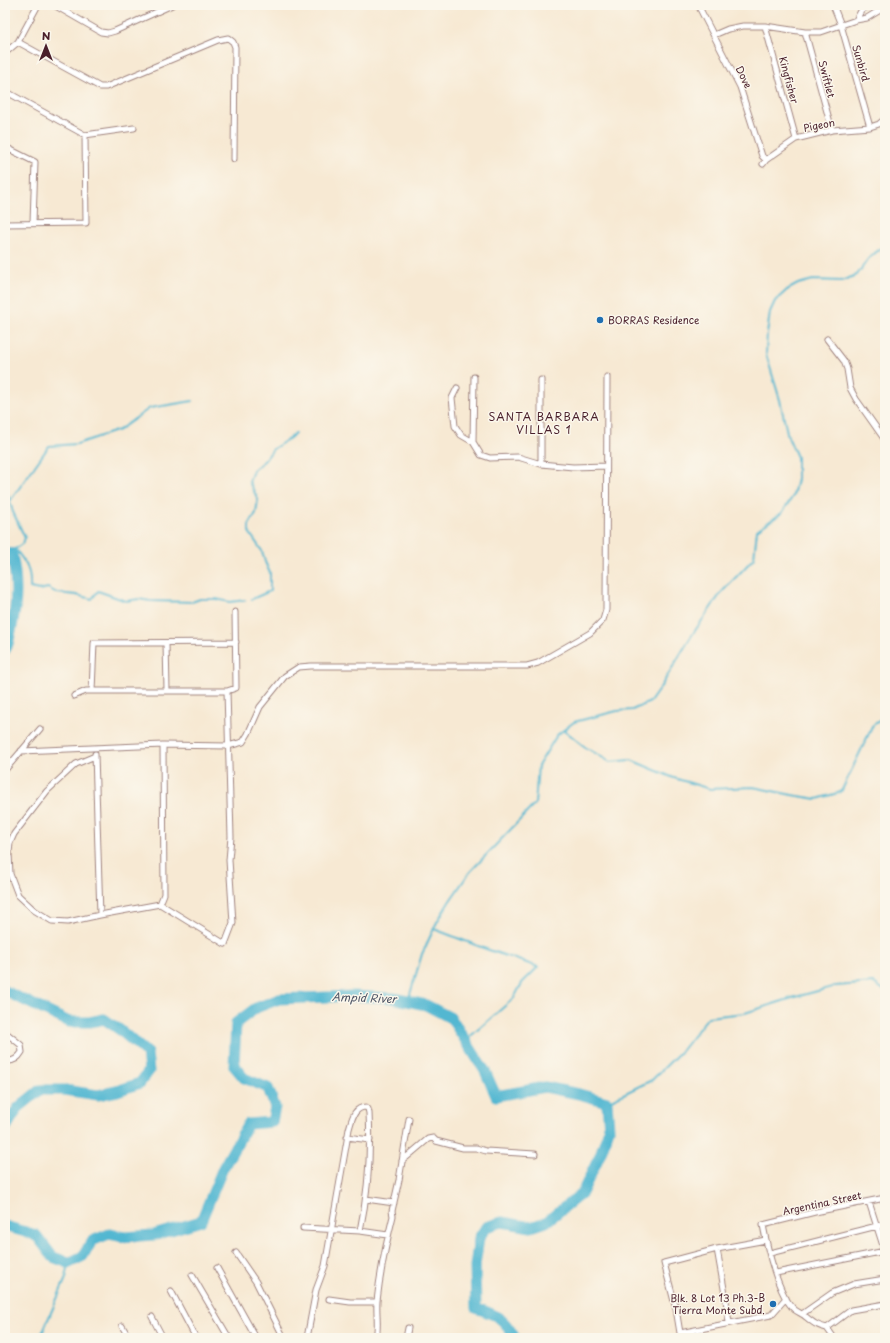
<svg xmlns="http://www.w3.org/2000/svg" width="890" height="1343" viewBox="0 0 890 1343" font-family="'Playpen Sans',sans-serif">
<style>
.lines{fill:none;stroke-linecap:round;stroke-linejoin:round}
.stream{stroke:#52b7d1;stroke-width:2}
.river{stroke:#52b7d1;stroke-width:11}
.minor-casing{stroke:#a0847f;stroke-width:7}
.minor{stroke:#fff;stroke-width:5}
.poi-dot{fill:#1f6fb2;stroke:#fbf7ec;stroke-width:1.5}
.labels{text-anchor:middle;stroke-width:3;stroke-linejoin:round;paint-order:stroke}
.street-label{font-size:10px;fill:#4a1f2b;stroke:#fbf7ec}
.poi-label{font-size:10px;fill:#4a1f2b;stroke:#fbf7ec;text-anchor:start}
.neighbourhood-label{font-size:11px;letter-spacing:1px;fill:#4a1f2b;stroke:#fbf7ec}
.water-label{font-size:11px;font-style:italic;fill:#4d5465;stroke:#fbf7ec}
</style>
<rect width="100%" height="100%" fill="#fbf7ec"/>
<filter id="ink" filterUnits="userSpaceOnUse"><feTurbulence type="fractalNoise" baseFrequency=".025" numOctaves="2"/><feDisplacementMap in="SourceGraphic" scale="8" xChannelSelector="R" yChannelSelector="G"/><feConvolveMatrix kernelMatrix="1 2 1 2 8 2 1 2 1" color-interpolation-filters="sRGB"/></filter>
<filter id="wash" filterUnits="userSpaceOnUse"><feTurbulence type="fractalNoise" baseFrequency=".012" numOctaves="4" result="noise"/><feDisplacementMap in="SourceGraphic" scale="16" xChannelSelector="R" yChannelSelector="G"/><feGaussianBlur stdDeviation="0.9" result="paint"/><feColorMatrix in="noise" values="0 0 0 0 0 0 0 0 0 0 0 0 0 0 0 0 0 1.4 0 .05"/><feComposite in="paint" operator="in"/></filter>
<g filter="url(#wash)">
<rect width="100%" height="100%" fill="#f7e9d3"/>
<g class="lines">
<path class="stream" d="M5,485L13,512L25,538L23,543L15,549
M10,501L49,446L77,444L119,430L150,408L193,401
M5,549H15C26,563 31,569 30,588L39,590L48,588L57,593L76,595L92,599L98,591L126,601L139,599L150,601L192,602L200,599H216L230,602L245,600
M252,599L270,591V573L265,562L262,551L249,532V525L256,513L258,499L249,482L253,470L265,460L273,449L290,438L295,433
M564,730L585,747L610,762L631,760L674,778L710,789L753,787L792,795L817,799L841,792L873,725L885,717
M434,929L486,949L538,967L522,983L514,998L465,1041
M408,1001L422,954L437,922L449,902L469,873L535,804L538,766L557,735L574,722L617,711L632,710L650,702L660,688L692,635L721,593L754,558L757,530L782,513L793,496L797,479V457L788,437L780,400L766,354L767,334L770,312L775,301L787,290L798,284L813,280L841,281L857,275L868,259L881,248L885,247
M607,1102L652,1080L682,1050L708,1017L745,1013L792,998L836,986L874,983L885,991
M40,1338L66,1278L69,1263"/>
<path class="river" d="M5,553L12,555C18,582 17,609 10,635C9,641 8,646 5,650
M5,991L69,1022H90L104,1019L120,1030L147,1053L149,1071L140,1083L117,1091L98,1095L64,1090H40L18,1108L5,1129
M5,1226L36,1235L53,1257L69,1263L83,1256L92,1241L109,1234L124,1237L154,1235L201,1221L223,1168L248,1124L272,1122L275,1107L268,1088L244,1078L234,1066L236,1023L256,1008L279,999L352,996L393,998L426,1005L451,1018L485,1071L496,1096L545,1087L579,1094L607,1102L609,1129L600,1155L582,1193L546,1222L531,1227L502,1222L486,1227L479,1238L475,1266L476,1308C497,1315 504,1318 515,1338"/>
</g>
</g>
<g filter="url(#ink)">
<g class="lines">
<defs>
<path id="minor" d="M54,5L101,32L108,33L115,31L172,5
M698,5L740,87L762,156L766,160
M833,5L841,25L870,127
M856,20L861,11L869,5
M765,26L796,139
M805,32L832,130
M714,35L728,29L743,26H765L805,32H821L856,20L867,18L885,7
M18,42L100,87H106L218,40L228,38L233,42L235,47L234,159
M5,53L18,42L38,5
M5,91L85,135L134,128
M5,147L35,162L33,223
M763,164L766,160L796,139L832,130L870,127L879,124L885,119
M5,224L86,223L85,135
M827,339L844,361L847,369L850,388L856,399L885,440
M474,377L473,442L481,455L490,458L518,457L541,464L573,467L606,466
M457,388L452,398L455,426L461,435L473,442
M541,464V380
M166,643L167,690
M92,691L94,643L236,642
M74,696L86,691H227L236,688L235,612
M21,751L163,745L228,746L243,742L248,734L260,707L285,676L299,667L311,666H527L538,663L590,633L603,620L606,610L607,377
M95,754L100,915
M95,756L76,764L47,791L14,834L10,843L9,853L10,874L18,895L34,910L52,921L68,922L100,915L160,904L225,944L233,923L229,860L231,837L227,691
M5,770L40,729
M160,904L164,894L163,745
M5,1032L21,1045L22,1052C18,1059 13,1062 5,1061
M347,1137L370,1140
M402,1161L428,1139L433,1138L436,1141L463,1148H476L486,1151L535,1154
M366,1199L394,1203
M869,1202L885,1252
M303,1228L360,1231L388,1235
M766,1240L717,1249L664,1263L676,1309L680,1333L771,1315L786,1298
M717,1249L726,1300L729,1323
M236,1253L256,1282L284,1338
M770,1253L885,1224
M217,1268L256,1338
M776,1273L885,1251
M192,1275L229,1338
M171,1291L196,1338
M329,1299L350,1302H377
M802,1314L832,1293L854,1284L885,1279
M152,1317L163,1338
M122,1326L129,1338
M827,1328L851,1310L885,1304
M307,1338L316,1290L325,1266L349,1129C352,1119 354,1107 366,1107L368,1109L369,1113C371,1152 368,1193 360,1231
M376,1338C379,1325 376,1314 377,1301C380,1273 386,1244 393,1216L392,1211L399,1180L409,1119
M406,1338L408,1328
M834,1338L827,1328C817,1326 814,1323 806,1317C803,1314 799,1313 795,1310C778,1296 767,1247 763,1225L815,1212L885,1198"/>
</defs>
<use href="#minor" class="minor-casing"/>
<use href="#minor" class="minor"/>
</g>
</g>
<g class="poi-dot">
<circle cx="600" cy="320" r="4"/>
<circle cx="773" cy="1304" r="4"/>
</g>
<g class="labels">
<g class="street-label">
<text transform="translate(861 63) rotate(74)" y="4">Sunbird</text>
<text transform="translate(744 77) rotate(64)" y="4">Dove</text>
<text transform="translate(827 79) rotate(75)" y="4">Swiftlet</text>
<text transform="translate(789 80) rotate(75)" y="4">Kingfisher</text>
<text transform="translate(819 125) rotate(-11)" y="4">Pigeon</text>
<text transform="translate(822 1203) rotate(-12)" y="4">Argentina Street</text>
</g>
<g class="poi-label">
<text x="608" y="324">BORRAS Residence</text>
<text x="765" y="1302" text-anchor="end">Blk. 8 Lot 13 Ph.3-B<tspan x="765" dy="12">Tierra Monte Subd.</tspan></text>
</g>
<g class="neighbourhood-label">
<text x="544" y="421">SANTA BARBARA<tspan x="544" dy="13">VILLAS 1</tspan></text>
</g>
<g class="water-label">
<text transform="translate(364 998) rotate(2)" y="4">Ampid River</text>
</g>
</g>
<rect width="890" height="1343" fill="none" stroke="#fbf7ec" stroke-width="20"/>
<g transform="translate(46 46)" stroke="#fbf7ec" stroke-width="3" paint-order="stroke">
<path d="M0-3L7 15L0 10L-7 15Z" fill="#4a1f2b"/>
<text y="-6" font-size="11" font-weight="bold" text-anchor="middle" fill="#4a1f2b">N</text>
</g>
</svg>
